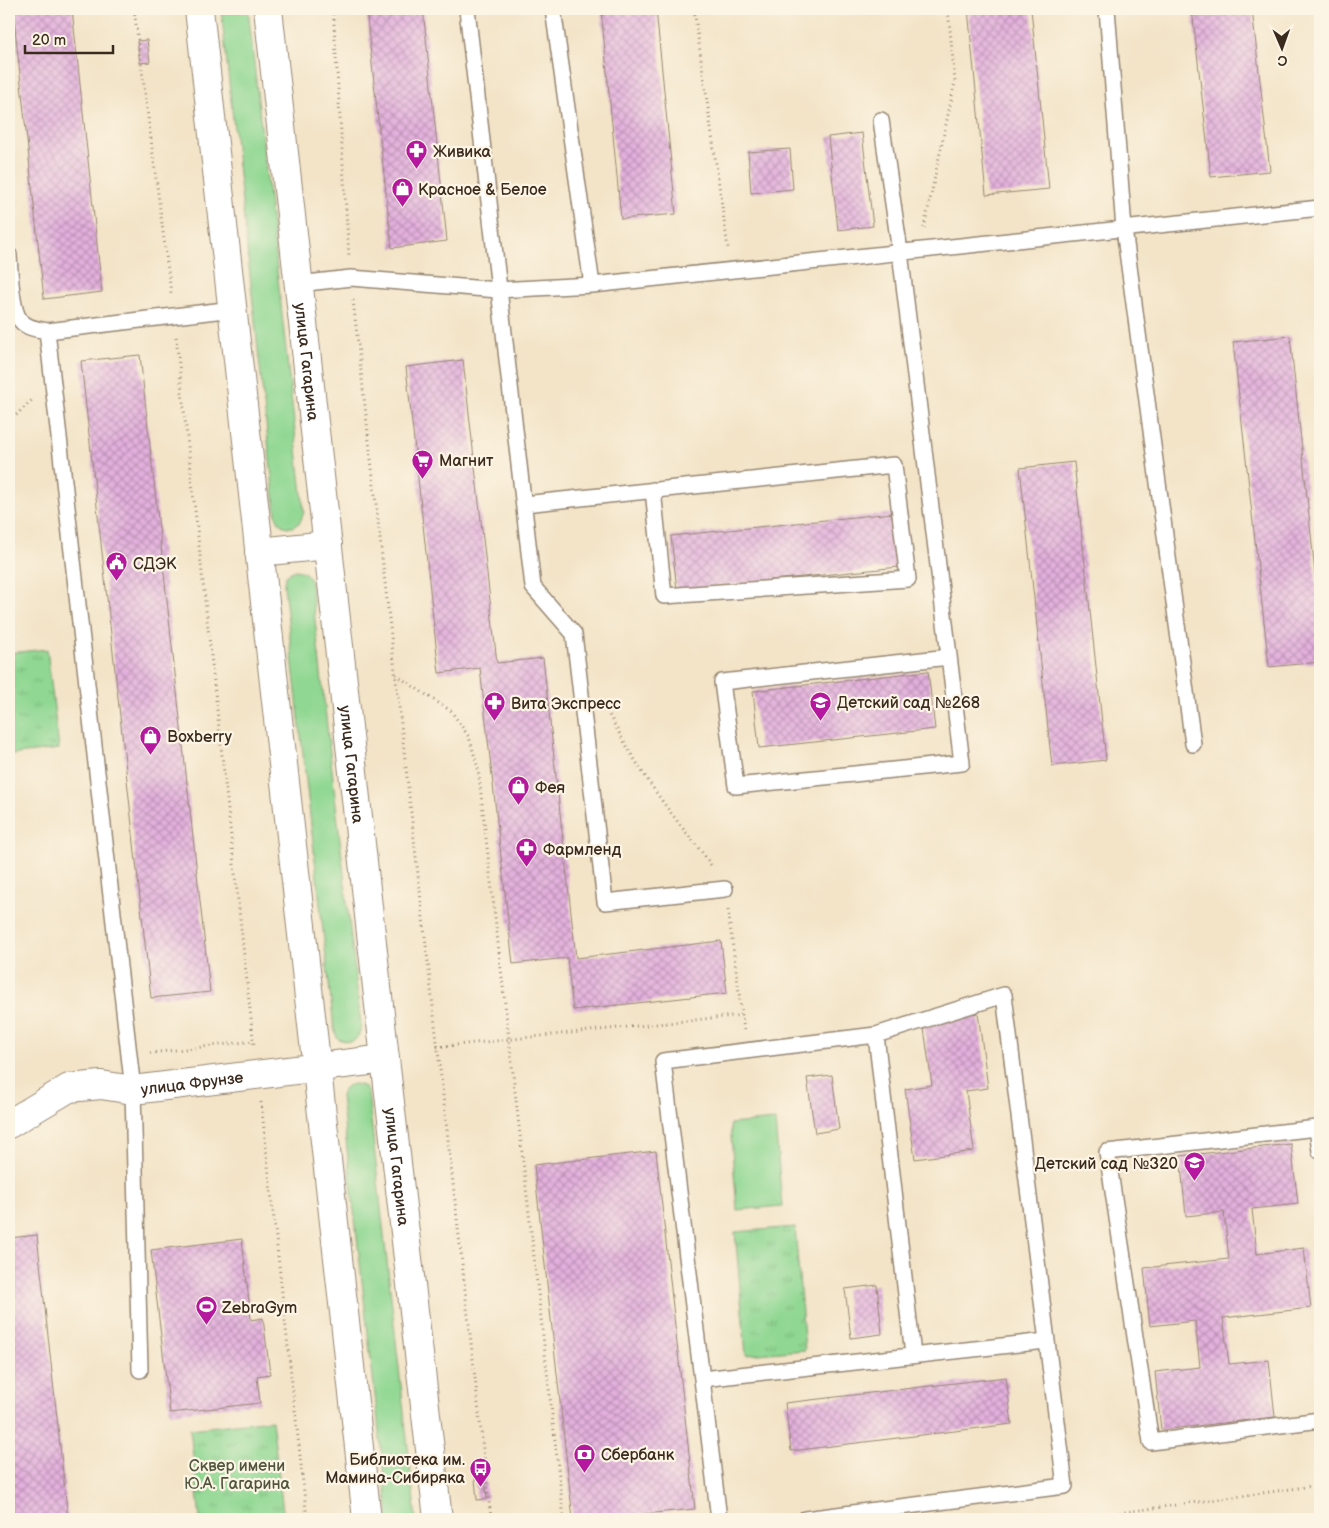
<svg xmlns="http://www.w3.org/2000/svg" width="1329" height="1528" viewBox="0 0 1329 1528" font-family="'Balsamiq Sans',sans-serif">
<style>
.grass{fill:#8fd792;stroke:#658058}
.park{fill:url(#park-tufts);stroke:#658058}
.building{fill:url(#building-cross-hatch)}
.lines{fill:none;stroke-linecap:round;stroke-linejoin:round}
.service-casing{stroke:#978773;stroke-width:18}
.tertiary-casing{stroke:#978773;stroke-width:30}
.secondary-casing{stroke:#978773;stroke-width:30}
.path{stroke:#978773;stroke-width:3;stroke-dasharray:1 4;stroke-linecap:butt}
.service{stroke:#fff;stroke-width:15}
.tertiary{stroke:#fff;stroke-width:28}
.secondary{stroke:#fff;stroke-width:28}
.labels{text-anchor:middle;stroke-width:4.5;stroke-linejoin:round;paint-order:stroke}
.poi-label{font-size:16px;fill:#3b2a1e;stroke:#fcf5e5;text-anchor:start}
.street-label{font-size:16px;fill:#3b2a1e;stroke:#fcf5e5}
.park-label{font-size:16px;fill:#50553b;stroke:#fcf5e5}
</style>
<defs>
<pattern id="park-tufts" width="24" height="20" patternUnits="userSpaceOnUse" patternTransform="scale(1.25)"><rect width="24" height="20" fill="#8fd792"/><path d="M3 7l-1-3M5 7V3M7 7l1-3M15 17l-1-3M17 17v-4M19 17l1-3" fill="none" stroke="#7cb97d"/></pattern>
<pattern id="building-cross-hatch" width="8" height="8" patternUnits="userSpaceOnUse" patternTransform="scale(1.25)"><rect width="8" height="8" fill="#e3b0dd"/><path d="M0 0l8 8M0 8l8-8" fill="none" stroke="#b98fb3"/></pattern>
</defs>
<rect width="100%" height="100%" fill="#fcf5e5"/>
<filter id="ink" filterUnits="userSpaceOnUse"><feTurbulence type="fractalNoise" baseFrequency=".02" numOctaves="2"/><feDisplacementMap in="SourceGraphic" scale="10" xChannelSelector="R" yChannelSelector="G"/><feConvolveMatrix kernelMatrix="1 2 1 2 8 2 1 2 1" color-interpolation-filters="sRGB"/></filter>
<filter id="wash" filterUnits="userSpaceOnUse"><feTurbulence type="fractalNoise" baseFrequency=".0096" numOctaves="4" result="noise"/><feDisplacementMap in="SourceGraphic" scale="20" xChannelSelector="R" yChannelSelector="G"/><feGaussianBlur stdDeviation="1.12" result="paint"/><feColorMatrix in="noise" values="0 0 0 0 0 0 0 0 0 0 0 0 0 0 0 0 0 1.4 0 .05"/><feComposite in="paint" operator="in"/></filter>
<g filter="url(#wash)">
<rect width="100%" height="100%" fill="#f3e4c8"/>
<path class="grass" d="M221,9H248L304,512L300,522L293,527C283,528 279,524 276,515Z
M295,570C306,571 309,575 311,585L361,1025C359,1041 352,1046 337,1038L334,1028L284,586C284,576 287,573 295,570Z
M354,1084L363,1086L368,1093L416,1519H389L341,1096C343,1089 346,1085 354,1084Z
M775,1120L782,1206L737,1210L730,1124Z"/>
<path class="park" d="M47,649L59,749L9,755V653Z
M795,1227L805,1350L746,1355L735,1232Z
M272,1420L284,1519H200L190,1429Z"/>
<g id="blocks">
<path class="building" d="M13,9H72L102,292L44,299Z
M366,9H423L447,241L392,248Z
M601,9H656L676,214L621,219Z
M968,9H1031L1049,189L986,195Z
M1192,9H1252L1270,171L1211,177Z
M147,40L150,62L140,63L137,41Z
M862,133L873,226L838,230L828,137Z
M790,149L793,189L751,193L748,152Z
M1290,336L1320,620V662L1269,667L1233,342Z
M140,355L210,992L151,998L81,361Z
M463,360L497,663L543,658L576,958L721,941L727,993L573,1010L567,958L513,964L480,668L439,673L406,367Z
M1074,462L1106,760L1052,766L1020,468Z
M893,513L899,567L677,590L671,536Z
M928,671L935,729L759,748L753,691Z
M978,1013L988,1088L966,1091L974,1151L915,1159L905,1089L932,1085L923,1021Z
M832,1075L839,1129L815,1133L807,1078Z
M1291,1144L1298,1204L1252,1209L1257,1254L1304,1248L1311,1308L1223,1318L1229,1364L1269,1360L1275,1417L1161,1430L1155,1372L1200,1367L1195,1321L1150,1326L1144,1268L1229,1259L1224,1212L1186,1216L1180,1156Z
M656,1151L695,1509L594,1519H573L534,1165Z
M37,1235L68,1519H9V1238Z
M242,1239L251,1320L263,1318L270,1374L257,1376L260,1403L170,1413L151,1250Z
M877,1285L882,1334L851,1338L845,1289Z
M1006,1377L1012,1424L791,1451L785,1403Z
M485,1477L487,1499L477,1500L475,1479Z"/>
</g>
</g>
<g filter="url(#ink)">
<use href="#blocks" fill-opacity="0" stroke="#978773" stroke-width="1"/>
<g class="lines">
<defs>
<path id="service" d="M467,9L533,587L574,634L605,902L725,889
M553,9L592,285
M1107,9L1124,229L1193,744
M881,120L900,252L962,763L736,786L722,682L949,657
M9,255C10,270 11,311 21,321C28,329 38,329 47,331
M298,284L351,278L498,290L592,285L1320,208
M524,504L894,465L908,579L664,596L653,490
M876,1035L913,1355
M1320,1151L1317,1128L1107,1152L1151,1442L1320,1420
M140,1370L133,1090L47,331L233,309
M702,1379L663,1061L876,1035L1004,995L1065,1486L805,1519
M719,1519L702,1379L1046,1341"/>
<g id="tertiary">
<path id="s1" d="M9,1124L69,1088L101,1085L133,1090L385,1059"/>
</g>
<g id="secondary">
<path d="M199,9L367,1519"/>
<path id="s2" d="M268,9L385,1059L438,1519"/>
<path d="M259,552L328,545"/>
</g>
</defs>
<use href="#service" class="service-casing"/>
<use href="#tertiary" class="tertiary-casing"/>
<use href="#secondary" class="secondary-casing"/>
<path class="path" d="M134,9L171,293
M333,9L349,257
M694,9L728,248
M924,228L955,82L948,9
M353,300L491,1519
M176,337L254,1046
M9,422L32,400
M396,675L451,711L469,737L478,768L564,1519
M607,711C627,748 649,785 675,818C687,835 701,849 712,867
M728,910L744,1030
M437,1047L742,1015
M150,1053L254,1041
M261,1102L307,1519
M1075,1519L1320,1485"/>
<use href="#service" class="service"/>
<use href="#tertiary" class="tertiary"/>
<use href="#secondary" class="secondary"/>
</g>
</g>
<defs>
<symbol id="pharmacy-pin" viewBox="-11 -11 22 30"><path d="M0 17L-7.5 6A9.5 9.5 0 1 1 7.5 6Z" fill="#b5179e" stroke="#fcf5e5"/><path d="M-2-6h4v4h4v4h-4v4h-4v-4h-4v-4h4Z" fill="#fff"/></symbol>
<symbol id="shop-pin" viewBox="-11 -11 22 30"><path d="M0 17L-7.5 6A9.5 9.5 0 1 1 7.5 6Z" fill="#b5179e" stroke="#fcf5e5"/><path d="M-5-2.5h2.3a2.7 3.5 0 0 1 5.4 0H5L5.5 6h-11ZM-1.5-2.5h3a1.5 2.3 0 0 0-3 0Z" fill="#fff"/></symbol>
<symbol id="supermarket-pin" viewBox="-11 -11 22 30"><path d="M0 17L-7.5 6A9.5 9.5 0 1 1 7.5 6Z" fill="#b5179e" stroke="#fcf5e5"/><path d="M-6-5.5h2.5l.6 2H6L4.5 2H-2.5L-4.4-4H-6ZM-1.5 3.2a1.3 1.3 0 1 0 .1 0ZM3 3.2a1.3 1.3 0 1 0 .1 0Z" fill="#fff"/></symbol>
<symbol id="civic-pin" viewBox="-11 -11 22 30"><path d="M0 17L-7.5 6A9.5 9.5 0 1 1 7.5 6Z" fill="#b5179e" stroke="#fcf5e5"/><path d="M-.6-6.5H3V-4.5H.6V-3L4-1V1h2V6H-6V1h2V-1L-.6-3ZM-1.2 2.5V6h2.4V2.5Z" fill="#fff"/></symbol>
<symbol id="school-pin" viewBox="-11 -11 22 30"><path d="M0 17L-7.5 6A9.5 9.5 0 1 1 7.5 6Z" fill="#b5179e" stroke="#fcf5e5"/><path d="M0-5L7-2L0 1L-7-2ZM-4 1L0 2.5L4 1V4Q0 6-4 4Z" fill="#fff"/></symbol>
<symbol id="stadium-pin" viewBox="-11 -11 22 30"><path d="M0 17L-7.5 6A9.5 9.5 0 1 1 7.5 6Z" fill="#b5179e" stroke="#fcf5e5"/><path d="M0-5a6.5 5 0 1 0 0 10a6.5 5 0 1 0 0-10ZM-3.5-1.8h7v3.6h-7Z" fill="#fff"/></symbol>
<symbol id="bank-pin" viewBox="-11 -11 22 30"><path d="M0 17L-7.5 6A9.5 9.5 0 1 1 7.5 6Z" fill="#b5179e" stroke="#fcf5e5"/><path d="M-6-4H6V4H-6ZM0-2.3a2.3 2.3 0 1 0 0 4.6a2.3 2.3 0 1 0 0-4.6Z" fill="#fff"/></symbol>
<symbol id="bus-pin" viewBox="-11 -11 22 30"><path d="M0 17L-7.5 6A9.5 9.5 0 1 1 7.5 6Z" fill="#b5179e" stroke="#fcf5e5"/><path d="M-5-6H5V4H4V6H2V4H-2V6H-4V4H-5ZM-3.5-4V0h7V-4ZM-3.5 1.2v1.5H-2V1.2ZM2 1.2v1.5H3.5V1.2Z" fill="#fff"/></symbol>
</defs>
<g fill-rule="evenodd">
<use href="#pharmacy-pin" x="404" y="138" width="25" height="34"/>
<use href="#shop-pin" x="390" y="176" width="25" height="34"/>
<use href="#supermarket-pin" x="410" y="448" width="25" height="34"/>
<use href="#civic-pin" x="104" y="550" width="25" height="34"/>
<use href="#school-pin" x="808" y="690" width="25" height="34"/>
<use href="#pharmacy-pin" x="482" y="690" width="25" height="34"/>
<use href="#shop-pin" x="138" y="724" width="25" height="34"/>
<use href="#shop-pin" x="506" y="774" width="25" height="34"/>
<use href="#pharmacy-pin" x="514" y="836" width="25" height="34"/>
<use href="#school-pin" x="1182" y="1150" width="25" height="34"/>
<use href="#stadium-pin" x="194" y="1294" width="25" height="34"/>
<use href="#bank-pin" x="572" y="1442" width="25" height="34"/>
<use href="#bus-pin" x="468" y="1456" width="25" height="34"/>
</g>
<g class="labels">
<g class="poi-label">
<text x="433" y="157">Живика</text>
<text x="418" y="195">Красное &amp; Белое</text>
<text x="439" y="466">Магнит</text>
<text x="133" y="569">СДЭК</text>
<text x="837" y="708">Детский сад №268</text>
<text x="511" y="709">Вита Экспресс</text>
<text x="167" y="742">Boxberry</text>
<text x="535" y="793">Фея</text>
<text x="543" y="855">Фармленд</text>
<text x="1178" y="1169" text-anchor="end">Детский сад №320</text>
<text x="222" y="1313">ZebraGym</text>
<text x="601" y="1460">Сбербанк</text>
<text x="465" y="1465" text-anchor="end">Библиотека им.<tspan x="465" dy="18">Мамина-Сибиряка</tspan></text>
</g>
<g class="street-label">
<text dy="6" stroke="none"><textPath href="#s2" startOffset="355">улица Гагарина</textPath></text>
<text dy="6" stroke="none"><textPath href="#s2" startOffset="760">улица Гагарина</textPath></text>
<text dy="6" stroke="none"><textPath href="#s1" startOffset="194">улица Фрунзе</textPath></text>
<text dy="6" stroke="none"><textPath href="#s2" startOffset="1165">улица Гагарина</textPath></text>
</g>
<g class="park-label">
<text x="237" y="1471">Сквер имени<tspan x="237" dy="18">Ю.А. Гагарина</tspan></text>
</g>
</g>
<rect width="1329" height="1528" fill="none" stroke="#fcf5e5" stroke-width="30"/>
<g transform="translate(1282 48) rotate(178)" stroke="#fcf5e5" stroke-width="4" paint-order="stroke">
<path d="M0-4L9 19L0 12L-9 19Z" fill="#3b2a1e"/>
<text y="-8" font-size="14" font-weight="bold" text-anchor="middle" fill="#3b2a1e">С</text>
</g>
<path d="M25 45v8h88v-8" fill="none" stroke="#3b2a1e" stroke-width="2.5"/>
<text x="32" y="45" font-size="15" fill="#3b2a1e" stroke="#fcf5e5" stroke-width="4" paint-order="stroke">20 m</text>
</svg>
